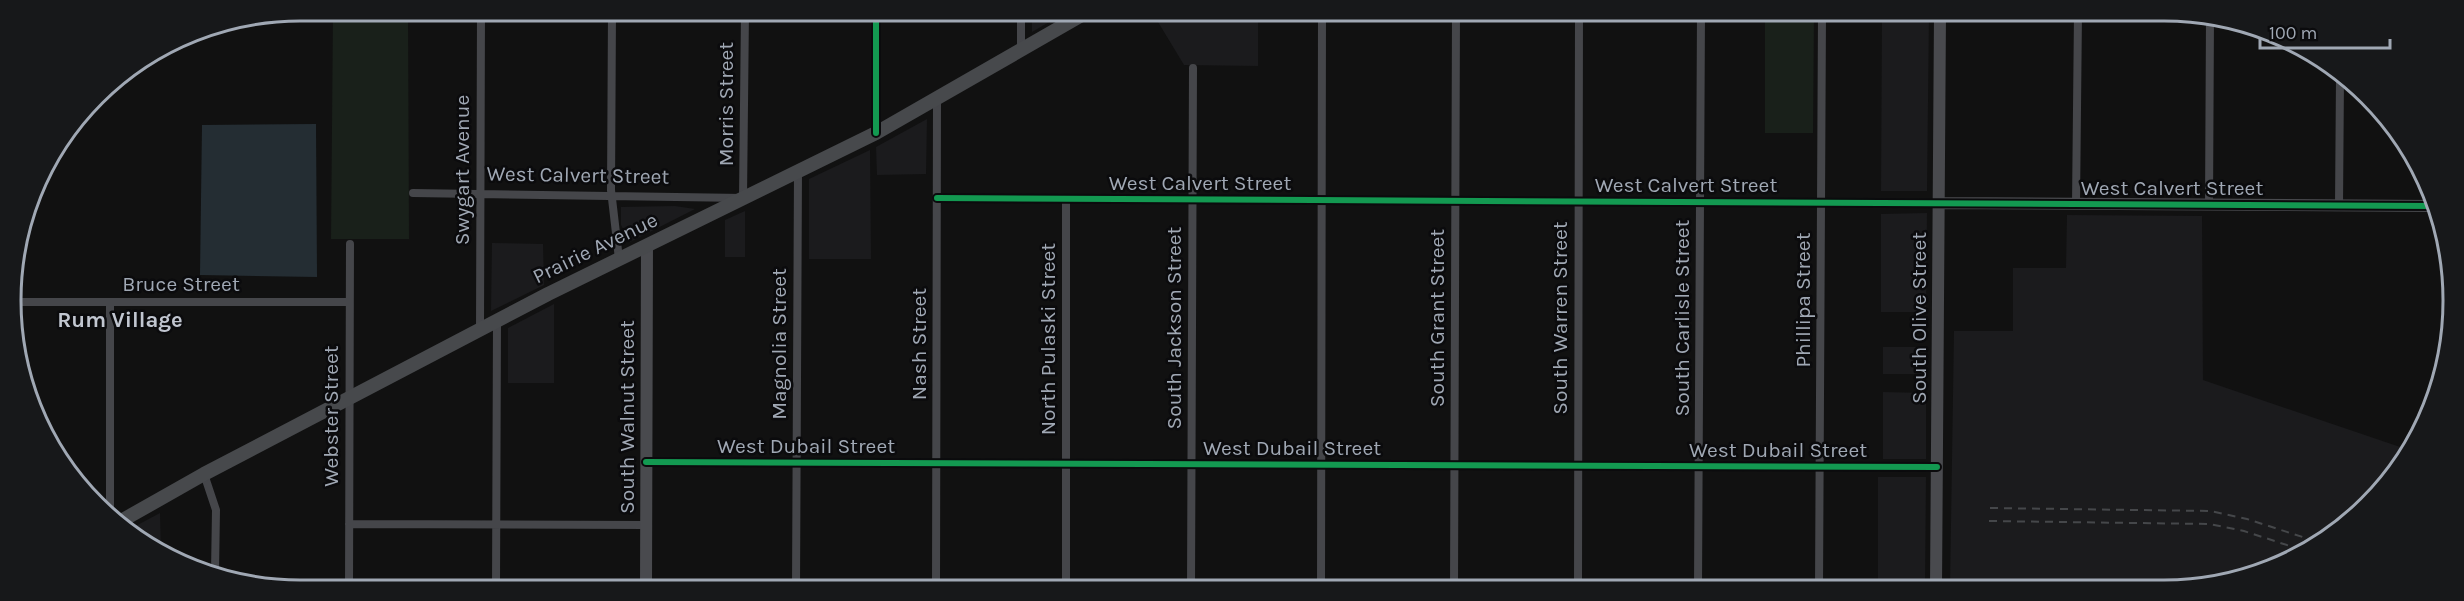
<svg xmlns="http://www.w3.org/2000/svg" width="2464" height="601" viewBox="0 0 2464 601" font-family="Karla,sans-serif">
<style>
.built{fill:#1b1b1d}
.green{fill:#19201a}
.water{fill:#242d33}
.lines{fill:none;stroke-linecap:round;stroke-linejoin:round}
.street{stroke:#45464a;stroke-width:8}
.secondary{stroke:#494a4e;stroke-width:12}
.primary{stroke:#47494c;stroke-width:14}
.rail{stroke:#45474a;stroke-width:2;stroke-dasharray:8 6;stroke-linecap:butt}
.cycleway-casing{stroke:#0b0b0d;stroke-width:10}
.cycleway{stroke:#139951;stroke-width:6}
.labels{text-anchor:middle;stroke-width:5;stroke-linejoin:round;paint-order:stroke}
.street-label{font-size:21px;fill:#a0a8b4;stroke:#0b0b0d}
.neighbourhood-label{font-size:22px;font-weight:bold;fill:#c1c6d0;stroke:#0b0b0d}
.rim{fill:none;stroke:#a0a8b4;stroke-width:3}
</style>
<rect width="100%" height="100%" fill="#111"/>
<path class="built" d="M1032,11L1066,12L1032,32Z
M1152,12H1258V66L1184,65Z
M1882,13H1929L1927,191H1881Z
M927,119L926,174L877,175L876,147Z
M870,150L871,259H809V179Z
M675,206L695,209L630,242L621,225V207Z
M745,211V257H725V220Z
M1927,213L1926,312H1881V214Z
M2067,215L2202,216L2203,380L2409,450L2368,506L2291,561L2201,588H1950L1954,331H2013V268H2066Z
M492,243L543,244L544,285L491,311Z
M554,304V383H508V328Z
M1883,347H1926V374H1883Z
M1883,392L1926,393V459H1883Z
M1878,477H1926L1925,588H1878Z
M160,513L161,553L155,551L130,529Z"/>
<path class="green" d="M333,11H408L409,239H331Z
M1765,12L1814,13L1813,133H1765Z"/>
<path class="water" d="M316,124L317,277L200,275L202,125Z"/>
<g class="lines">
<path class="street" d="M612,11L611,190L619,259
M1021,50V11
M876,133V11
M413,193L743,198L745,11
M937,198L1939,203
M2076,204L2078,13
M2209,205L2210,16
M2339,205L2340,77
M13,302H349
M480,330L481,11
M646,462L1937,467
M204,474L216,510L215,572
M110,512V302
M349,524L646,525
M349,588L350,244
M496,588L497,321
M796,588L798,171
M936,588L937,99
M1066,588V199
M1191,588L1193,68
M1321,588L1322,12
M1454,588L1456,12
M1578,588L1579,12
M1698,588L1701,12
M1819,588L1822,13"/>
<path class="secondary" d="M1939,203L2434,206
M646,588L647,245
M1936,588L1940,13"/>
<path class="primary" d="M121,521L204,474L548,294L876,133L1087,12"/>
<path class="rail" d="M1990,508L2210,511L2247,519L2318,542
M1989,521L2209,524L2244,531L2305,551"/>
<defs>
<path id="cycleway" d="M876,133V11
M937,198L2434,206
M646,462L1937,467"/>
</defs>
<use href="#cycleway" class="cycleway-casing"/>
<use href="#cycleway" class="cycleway"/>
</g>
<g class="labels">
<g class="street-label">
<text transform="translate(726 104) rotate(-90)" y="7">Morris Street</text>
<text transform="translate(462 170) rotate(-90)" y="7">Swygart Avenue</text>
<text transform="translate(578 175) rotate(1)" y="7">West Calvert Street</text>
<text x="1200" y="190">West Calvert Street</text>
<text x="1686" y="192">West Calvert Street</text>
<text x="2172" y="195">West Calvert Street</text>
<text transform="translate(595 248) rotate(-26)" y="7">Prairie Avenue</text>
<text x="181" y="291">Bruce Street</text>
<text transform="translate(1803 300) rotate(-90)" y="7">Phillipa Street</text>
<text transform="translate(1437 318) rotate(-90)" y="7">South Grant Street</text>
<text transform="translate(1560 318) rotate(-90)" y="7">South Warren Street</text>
<text transform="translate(1682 318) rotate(-90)" y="7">South Carlisle Street</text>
<text transform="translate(1919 318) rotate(-90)" y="7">South Olive Street</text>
<text transform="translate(1174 328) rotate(-90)" y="7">South Jackson Street</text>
<text transform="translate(1048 339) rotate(-90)" y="7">North Pulaski Street</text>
<text transform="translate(779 344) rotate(-90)" y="7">Magnolia Street</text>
<text transform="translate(919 344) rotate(-90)" y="7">Nash Street</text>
<text transform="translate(331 416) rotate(-90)" y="7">Webster Street</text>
<text transform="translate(627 417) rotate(-90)" y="7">South Walnut Street</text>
<text x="806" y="453">West Dubail Street</text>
<text x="1292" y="455">West Dubail Street</text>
<text x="1778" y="457">West Dubail Street</text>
</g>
<g class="neighbourhood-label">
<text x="120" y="327">Rum Village</text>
</g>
</g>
<path d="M0 0H2464V601H0ZM300 21H2164A279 279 0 0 1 2443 300V301A279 279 0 0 1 2164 580H300A279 279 0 0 1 21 301V300A279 279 0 0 1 300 21Z" fill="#17181a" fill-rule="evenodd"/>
<path class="rim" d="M300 21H2164A279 279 0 0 1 2443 300V301A279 279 0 0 1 2164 580H300A279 279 0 0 1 21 301V300A279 279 0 0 1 300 21Z"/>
<path d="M2260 39v9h130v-9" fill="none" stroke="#a0a8b4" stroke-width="3"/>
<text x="2269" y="39" font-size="18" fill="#a0a8b4" stroke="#0b0b0d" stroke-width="4.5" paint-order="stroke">100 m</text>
</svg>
